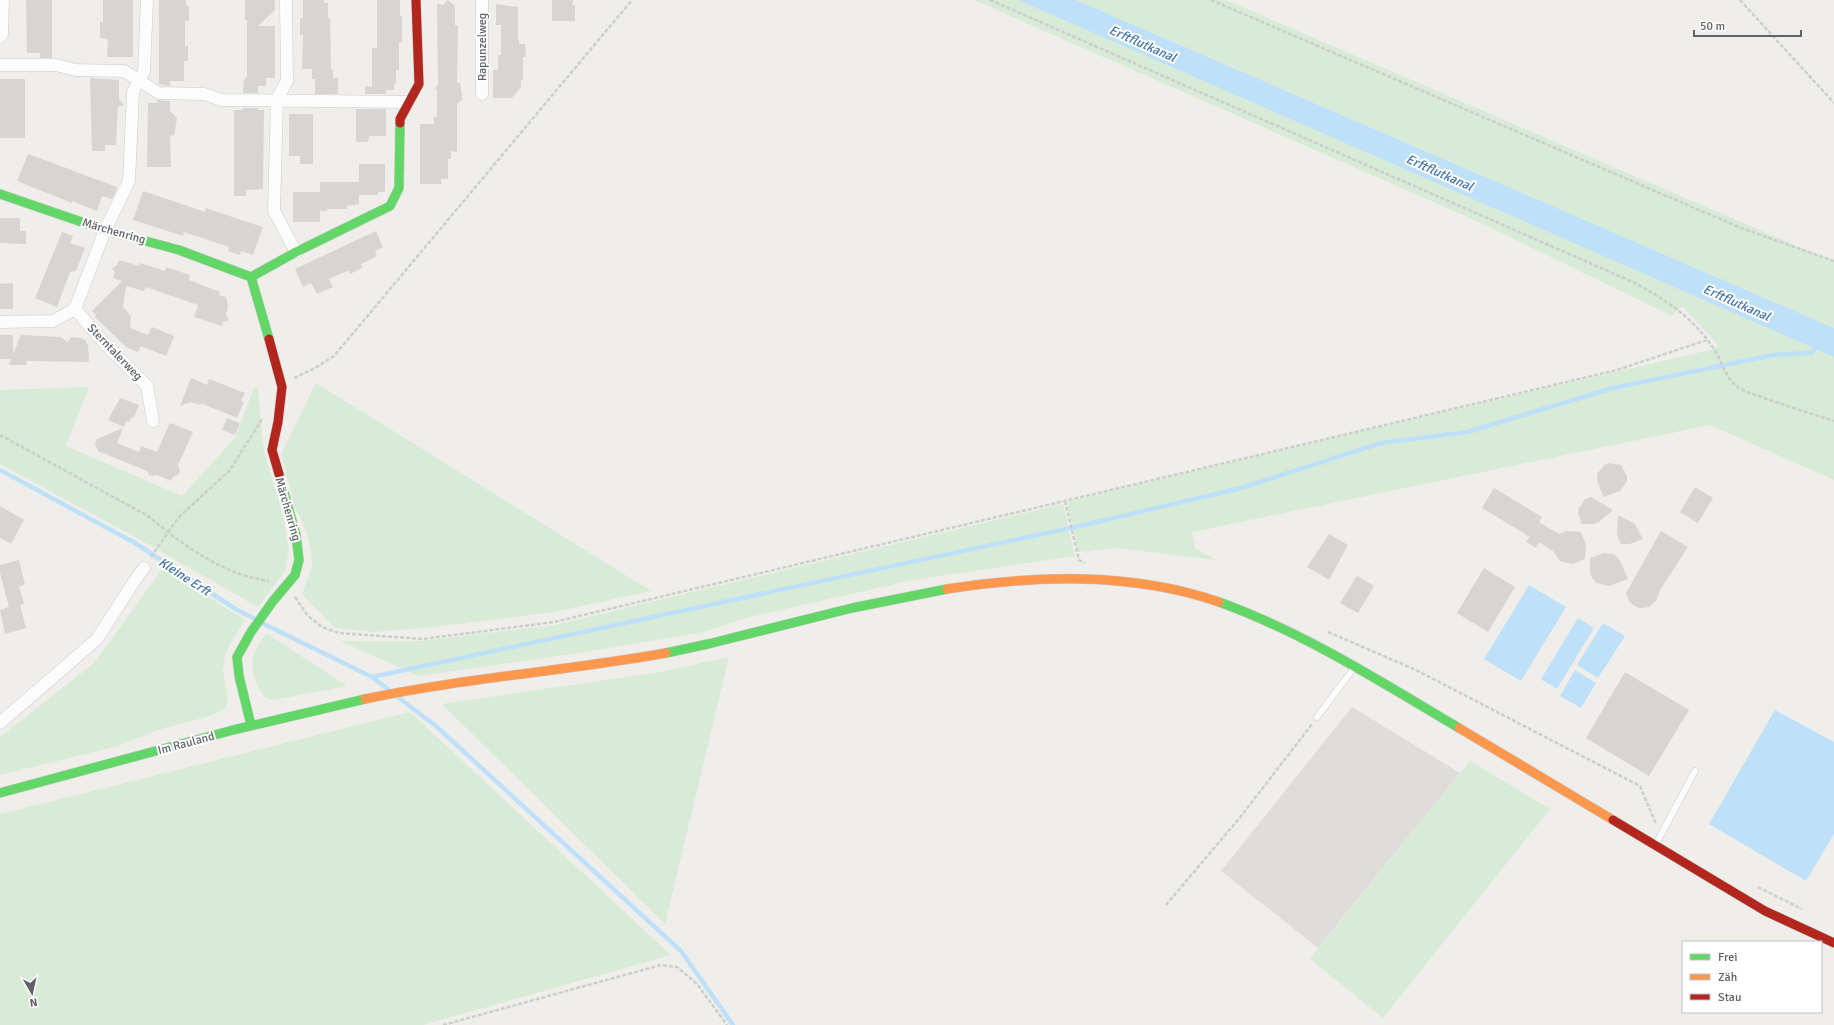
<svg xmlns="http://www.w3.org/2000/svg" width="1834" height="1025" viewBox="0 0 1834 1025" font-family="Signika,sans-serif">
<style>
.industrial{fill:#dfddda}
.green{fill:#d8ebd6}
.water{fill:#bfe0f9}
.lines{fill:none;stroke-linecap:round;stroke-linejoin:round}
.stream{stroke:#bfe0f9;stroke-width:4.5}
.building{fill:#d6d5d3}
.lane-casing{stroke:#cbcccc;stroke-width:7}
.street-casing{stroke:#cbcccc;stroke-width:13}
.fast-casing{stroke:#cacacb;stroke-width:10}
.slow-casing{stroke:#cacacb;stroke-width:10}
.jam-casing{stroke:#cacacb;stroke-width:10}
.path{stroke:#cacfcc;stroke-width:2.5;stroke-dasharray:4 2;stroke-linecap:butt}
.lane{stroke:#fdfcfc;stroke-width:6}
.street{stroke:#fdfcfc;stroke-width:12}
.fast{stroke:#63d668;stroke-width:9}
.slow{stroke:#ff974d;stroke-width:9}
.jam{stroke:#b3261e;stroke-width:9}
.labels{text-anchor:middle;stroke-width:4;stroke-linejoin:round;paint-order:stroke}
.street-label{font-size:12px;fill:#5f6368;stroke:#fff}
.water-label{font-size:13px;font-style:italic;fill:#4174aa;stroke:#fff}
</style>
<rect width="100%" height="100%" fill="#efeeea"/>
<path class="industrial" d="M1352,707L1460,773L1318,948L1221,871Z"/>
<path class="green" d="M974,0H1018L1834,357V480L1710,425L1192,532L1195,548L1216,560L1118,548L1078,552L1067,502L1287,449L1714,349L1718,345L1682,306L1672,316L1481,223Z
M1076,0H1226L1834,262V328Z
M316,383L651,591L554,612L424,628L374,632L335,628L302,594L312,566L311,549L305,528L295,507L281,454Z
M89,387L66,446L182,496L235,438L254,388L258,387L263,448L282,511L289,549L285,571L258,607L144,542L0,464V390Z
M1063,504L1075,556L913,580L750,617L699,633L585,652L419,676L340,641H423L554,625Z
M163,568L245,620L229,646L225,656L223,670L228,701L224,710L210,716L158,730L118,746L0,775V737L94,663Z
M266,633L347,686L274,700C260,701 251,673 252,662C253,651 261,642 266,633Z
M729,657L665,924L442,704L660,672Z
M410,712L671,955L423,1025H0V814Z
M1470,761L1550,809L1383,1018L1310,959Z"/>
<path class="water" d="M1018,0H1076L1834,328V357Z
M1529,585L1566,607L1521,681L1484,659Z
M1578,618L1594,628L1557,689L1541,679Z
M1603,623L1625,636L1598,678L1577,665Z
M1575,670L1596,683L1581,708L1560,696Z
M1775,710L1834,742V834L1806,881L1709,824Z"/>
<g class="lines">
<path class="stream" d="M0,470L135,543L237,610L255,619
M262,623L372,677L388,689
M372,677L1080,526L1241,488L1381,443L1467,432L1613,388L1773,355L1811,353L1819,345
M398,697L437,727L681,951L733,1025"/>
</g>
<path class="building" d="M26,0H52V58H40V53H27Z
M103,0H133V57H107L108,39L100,38V22H103Z
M159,0H186V6H189V21H185V46H188V61H184V81H170V86L159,84Z
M245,0H275V10L258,26H275V78H266V86H258V93H243L244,80L247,77V20H245Z
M303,0H324V3H328V18H330L331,70H333V78H338V94H315V79H312V69H302L303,35H300V18H303Z
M377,0H400V16H402V42H399V70H396V84H394V90H386V94H365V86L372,87V48H377Z
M448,0L455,6V25L458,26L457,83H460L462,95V100L457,104V152L451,151V159H448V179H441V184H420V124H434V117H437V91L435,88L438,85L437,4L443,5Z
M552,0H573L572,5H575V21H552Z
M496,4L518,7V40H519V44H525L526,57H523V80H521V87L512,98H493V70H498V55H501V25H496Z
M90,78L119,80V99L124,106H118L116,145H105V151H92Z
M0,79H25V138H0Z
M157,100L170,101V111L177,118L174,136L170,135L171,167H147L148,103H157Z
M243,108H258V110H264L263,189L246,190V196H234V110H243Z
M356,109H386V136H369L368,142H356Z
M289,114H313V164H300V156H289Z
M28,154L117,187L116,191L112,199L102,196L97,211L72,201V203L17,181Z
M359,164H385V192H378V195H359V204L347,206V209H327V211H320V222H293V192H320V182H359Z
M143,191L205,212L206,208L263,227L253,255L241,251L240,255L228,251L229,247L184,232L183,236L133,220Z
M0,218H20V231H26V244L0,243Z
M376,231L383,247L375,251L377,256L361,264L362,268L350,274L349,270L329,279L333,287L317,294L311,283L303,287L295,269Z
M62,232L73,236L70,243L85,248L76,271L70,272L57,307L35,298Z
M119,260L139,266L140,263L165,271L166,267L190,275L189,280L220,292L219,295L226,297L228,307L226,314L229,320L223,322L222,326L194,317L198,305L146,287L144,291L126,286L123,307L131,316L130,328L148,335L152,327L174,336L166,356L141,346L138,352L126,347L95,317L96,315L92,311L122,281L113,278L115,272L112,268L117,265Z
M13,283V309H0V284Z
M0,335H13V354L21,335L61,337L67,342L72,337L80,338L85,340L88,345L89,362L26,361L27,365H9L11,359H0Z
M191,378L207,385L209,379L245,393L241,401L244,402L237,418L201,403L200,405L191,402L180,406Z
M120,398L139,405L134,417L131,418L129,422L126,421L124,427L108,420Z
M227,418L240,423L235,435L222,430Z
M170,423L193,432L178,465L180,471L178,475L173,477L171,481L157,475L153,476L149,475L147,471L98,451L95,444L97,439L123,428L117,443L139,452L141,446L157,452Z
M1609,463L1621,465L1627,476V481L1620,491L1603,497L1597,480V474L1604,465Z
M1695,487L1713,498L1698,523L1680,512Z
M1494,488L1542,517L1539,522L1559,534L1567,531L1581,532L1586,545L1585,559L1572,564L1560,561L1553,551L1539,542L1536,548L1526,542L1530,537L1482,508Z
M1591,497L1613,510L1599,522L1594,524H1582L1578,513L1579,508L1585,499Z
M0,506L24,520L11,544L0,538Z
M1618,515L1635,524L1643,539L1630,544H1621L1617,535Z
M1661,531L1688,547L1660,590L1656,601L1649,607L1639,608L1630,603L1626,593Z
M1329,534L1348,545L1329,580L1307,567Z
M1604,553L1614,554L1620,561L1628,579L1609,586L1596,583L1592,578L1590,572V558Z
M19,560L25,585L19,586L24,604L20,605L26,628L5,634L0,610L9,607L0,573V565Z
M1484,568L1515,587L1488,632L1457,613Z
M1357,576L1374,586L1358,613L1340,603Z
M1625,672L1689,710L1649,776L1586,738Z"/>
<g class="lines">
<defs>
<path id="lane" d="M1317,717L1354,668
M1656,844L1695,771"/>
<path id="street" d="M286,0L287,81L277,99L274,211L296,252
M0,37L2,34L3,0
M0,65H56L76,70L124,71L159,93L204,94L222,100L408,102
M482,94V0
M75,309L105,230L129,181L133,92L144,71L147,0
M0,322L53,321L75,309L104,343L147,386L153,421
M0,723L97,639L135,580L144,568"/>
<path id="fast" d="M0,194L105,230L179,250L251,277L269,339
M251,277L296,252L390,206L399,188L400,123
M1219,602C1305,633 1381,682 1459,728
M666,653L708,644L852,608L947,589
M251,725L239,676L237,657L251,632L273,601L295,575L299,560L296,535L279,474
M0,793L233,730L365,699"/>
<path id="slow" d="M947,589C1037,575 1132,572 1219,602
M365,699C464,678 566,671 666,653
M1459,728L1613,820"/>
<path id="jam" d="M400,123V119L419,84L416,0
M269,339L282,387L278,422L272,450L279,474
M1613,820L1765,911L1834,943"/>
</defs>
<use href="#lane" class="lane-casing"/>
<use href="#street" class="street-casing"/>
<use href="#fast" class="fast-casing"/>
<use href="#slow" class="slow-casing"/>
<use href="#jam" class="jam-casing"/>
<path class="path" d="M990,0L1633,282C1668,301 1694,318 1716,352C1722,362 1725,376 1734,384C1740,390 1750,393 1759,396C1783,405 1809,413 1834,421
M1211,0L1741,228L1834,261
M1740,0L1834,103
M294,378L315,368L334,356L632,0
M0,435L148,516C183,545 223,575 269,581
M1065,501L1079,560L1085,563
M151,557L178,518L230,470L262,419
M295,597L308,616L322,627L339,633L423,639L554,622L1617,370L1707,340
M1328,632L1416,670L1640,786L1656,824
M1758,887L1802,909
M1166,905L1242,815L1312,724
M443,1025L661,965L677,967L697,984L727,1025"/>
<use href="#lane" class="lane"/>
<use href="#street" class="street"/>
<use href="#fast" class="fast"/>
<use href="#slow" class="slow"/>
<use href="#jam" class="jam"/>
</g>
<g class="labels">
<g class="street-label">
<text transform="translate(482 47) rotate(-90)" y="4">Rapunzelweg</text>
<text transform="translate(114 231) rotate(16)" y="4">Märchenring</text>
<text transform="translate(115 352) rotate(46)" y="4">Sterntalerweg</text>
<text transform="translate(288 509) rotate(74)" y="4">Märchenring</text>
<text transform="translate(186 743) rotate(-15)" y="4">Im Rauland</text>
</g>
<g class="water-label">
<text transform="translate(1143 43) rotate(24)" y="5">Erftflutkanal</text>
<text transform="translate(1440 172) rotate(24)" y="5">Erftflutkanal</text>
<text transform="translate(1737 302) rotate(24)" y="5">Erftflutkanal</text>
<text transform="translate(185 576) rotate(33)" y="5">Kleine Erft</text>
</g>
</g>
<rect x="1682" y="941" width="140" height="72" fill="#ffffff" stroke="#bfc1c3"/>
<rect x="1690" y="954" width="20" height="6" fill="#63d668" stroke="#bfc1c3"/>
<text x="1718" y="961" font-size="12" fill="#5f6368">Frei</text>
<rect x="1690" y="974" width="20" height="6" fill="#ff974d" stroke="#bfc1c3"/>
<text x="1718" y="981" font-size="12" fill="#5f6368">Zäh</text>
<rect x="1690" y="994" width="20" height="6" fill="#b3261e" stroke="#bfc1c3"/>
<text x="1718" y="1001" font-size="12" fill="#5f6368">Stau</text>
<g transform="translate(32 993) rotate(171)" stroke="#ffffff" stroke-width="3" paint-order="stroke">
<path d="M0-3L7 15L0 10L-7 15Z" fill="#5f6368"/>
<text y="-6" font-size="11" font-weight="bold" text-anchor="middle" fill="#5f6368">N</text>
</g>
<path d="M1694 30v6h107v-6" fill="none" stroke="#5f6368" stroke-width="2"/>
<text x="1700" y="30" font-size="12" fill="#5f6368" stroke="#ffffff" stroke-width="3" paint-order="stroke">50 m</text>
</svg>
